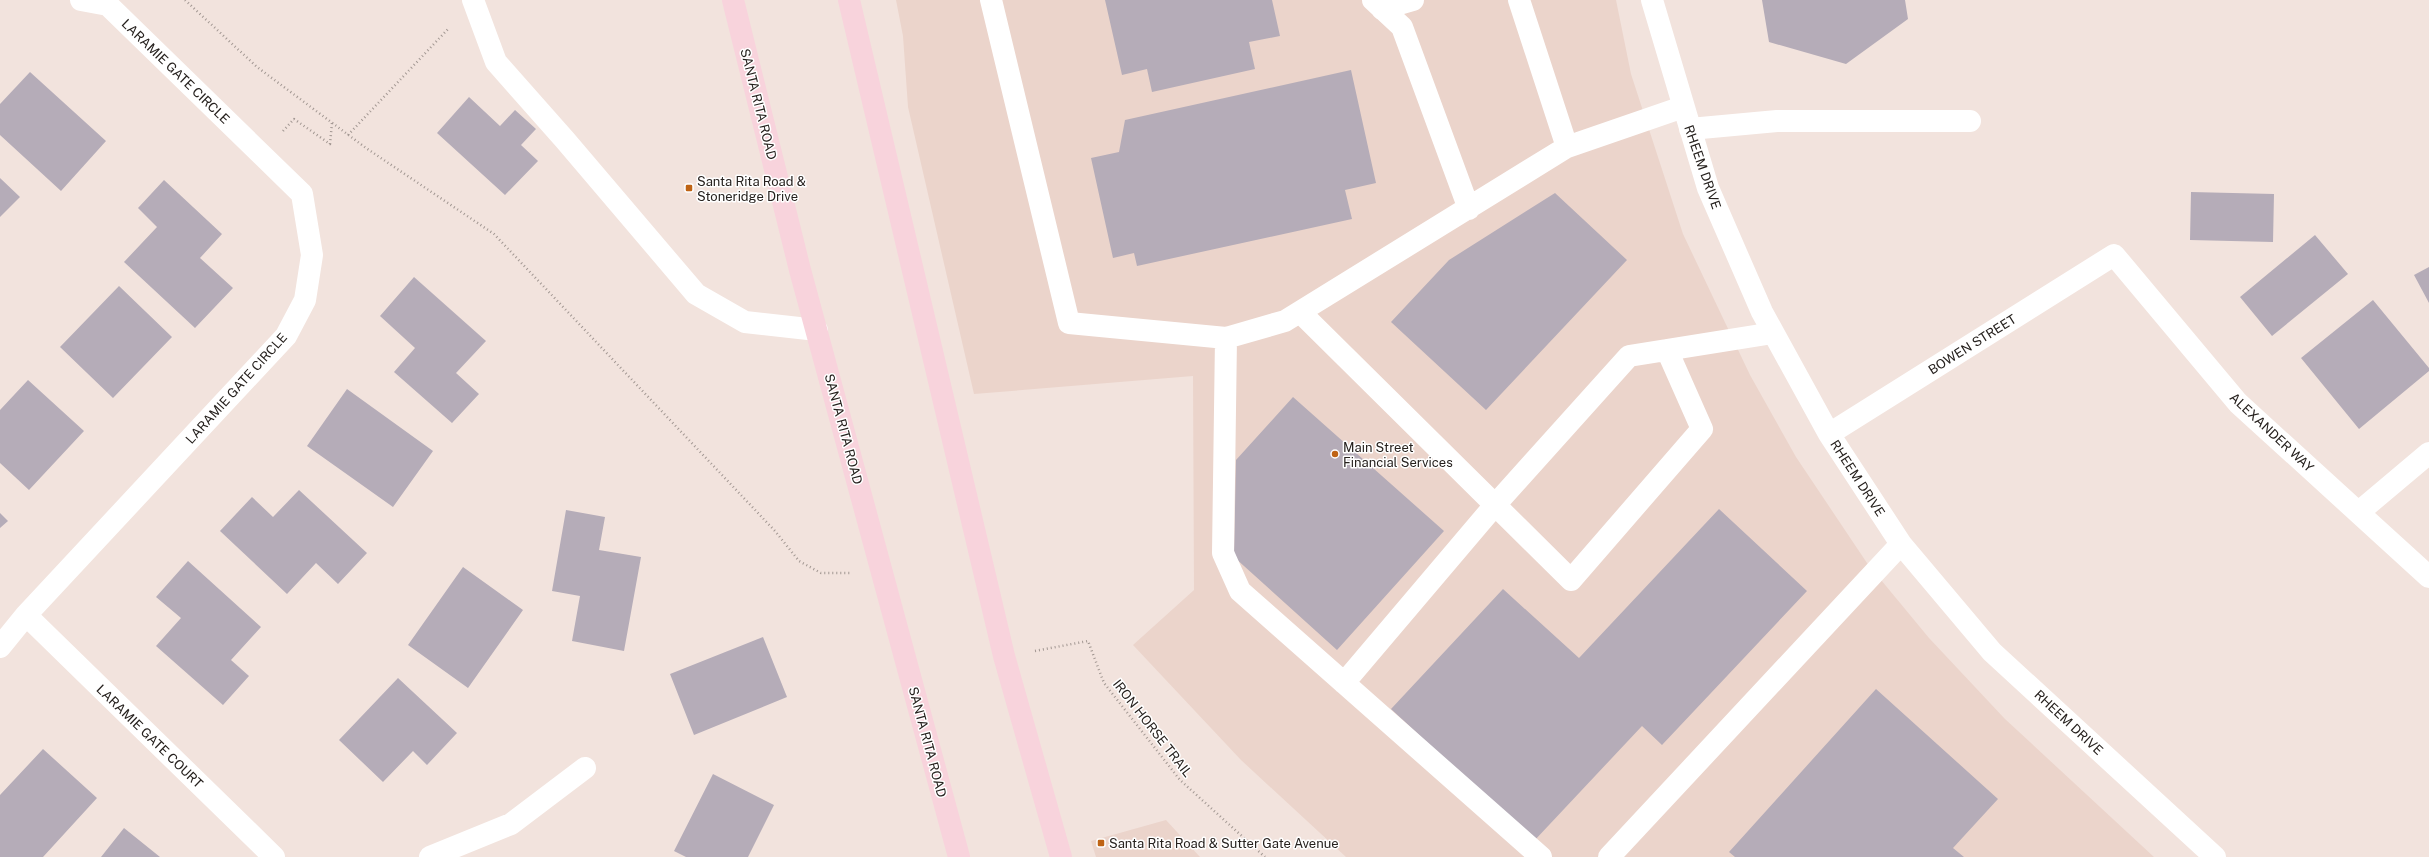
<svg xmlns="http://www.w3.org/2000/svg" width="2429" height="857" viewBox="0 0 2429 857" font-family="'Public Sans',sans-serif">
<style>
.built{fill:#ebd4cb}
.building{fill:#b5acb8}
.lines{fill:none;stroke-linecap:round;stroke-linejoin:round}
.path{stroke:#a29792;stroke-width:2.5;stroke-dasharray:1 3;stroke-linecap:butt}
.minor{stroke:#fff;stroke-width:22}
.major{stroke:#f8d3dc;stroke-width:22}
.poi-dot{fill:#bf6314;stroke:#fff;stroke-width:1.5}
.labels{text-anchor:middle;stroke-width:3;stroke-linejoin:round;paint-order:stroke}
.street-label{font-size:13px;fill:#26211e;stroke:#fff}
.poi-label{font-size:13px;fill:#26211e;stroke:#fff;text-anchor:start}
</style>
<rect width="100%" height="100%" fill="#f2e3dd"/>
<path class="built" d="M896,0H1616L1631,74L1683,234L1750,375L1796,457L1867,563L1929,638L2005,719L2154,857H1346L1241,760L1133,645L1194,590L1193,376L974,394L908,107L903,36Z
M1166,820L1200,857H1096L1091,841Z"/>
<path class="building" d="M1105,0H1272L1280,36L1249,42L1255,69L1152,92L1147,69L1122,75Z
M1762,0H1905L1908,19L1846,64L1769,42Z
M1351,70L1376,183L1345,190L1352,219L1137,266L1134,253L1113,258L1091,158L1119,152L1125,120Z
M30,72L106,141L61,191L0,135V104Z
M469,97L500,126L515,110L536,129L521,145L538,161L505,195L437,133Z
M0,178L20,197L0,217Z
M164,180L222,234L200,258L233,288L195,328L124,262L157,227L138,208Z
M2191,192L2274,194L2273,242L2190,240Z
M1555,193L1627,260L1486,410L1391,322L1449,260Z
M2315,235L2348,274L2272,336L2240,297Z
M2429,267V303L2414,275Z
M414,277L486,341L456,373L479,394L452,423L394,372L415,348L380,316Z
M119,286L172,337L113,398L60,347Z
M2373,300L2429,368V371L2359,429L2301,358Z
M28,380L84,431L29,490L0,463V410Z
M347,389L433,451L393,507L307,446Z
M1293,397L1444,531L1337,650L1234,557L1236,460Z
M299,490L367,553L338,584L316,563L287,594L220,531L252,497L273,517Z
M1719,509L1807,591L1662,745L1642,726L1534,841L1391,709L1503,589L1579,658Z
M566,510L605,517L599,550L641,557L624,651L572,641L580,596L552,591Z
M0,513L8,521L0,528Z
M188,561L261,627L231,660L249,676L223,705L156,646L181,618L156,597Z
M463,567L523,610L468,688L408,645Z
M763,637L787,697L694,735L670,674Z
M398,678L457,733L427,765L413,751L383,782L339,740Z
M1876,689L1998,799L1953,848L1964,857H1735L1729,852Z
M43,749L97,798L43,857H0V795Z
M713,774L774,805L748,857H686L674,851Z
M124,828L160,857H101Z"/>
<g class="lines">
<path class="path" d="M185,0L257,67L366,148L494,234L775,531L799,561L821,573H850
M283,131L294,119L330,144L332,123
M348,135L449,28
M1035,651L1088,641L1104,683L1180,780L1265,857"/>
<path class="minor" d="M473,0L496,62L565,140L696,294L745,322L817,330
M991,0L1069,323L1226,338L1285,321L1567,147L1683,107
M1373,0L1402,27L1469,209
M1519,0L1567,147
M1652,0L1708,188L1762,312L1829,434L1901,544L1992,652L2215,857
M1382,9L1413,0
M1690,129L1777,121H1970
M1300,312L1571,580L1702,429L1667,350
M1226,338L1223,553L1240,591L1541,857
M1829,434L2114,255L2238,403L2429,577
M2359,512L2429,453
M26,615L274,857
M0,647L26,615L286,336L305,300L312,255L302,194L108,5L81,0
M1344,683L1495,505L1629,356L1773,333
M430,857L511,824L585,768
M1609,857L1901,544"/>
<path class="major" d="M733,0L800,270L959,857
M849,0L1004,656L1061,857"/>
</g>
<g class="poi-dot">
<rect x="685" y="184" width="8" height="8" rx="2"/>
<circle cx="1335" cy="454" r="4"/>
<rect x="1097" y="839" width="8" height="8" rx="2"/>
</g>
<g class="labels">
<g class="street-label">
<text transform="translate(176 71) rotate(44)" y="5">LARAMIE GATE CIRCLE</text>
<text transform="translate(759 104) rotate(76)" y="5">SANTA RITA ROAD</text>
<text transform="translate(1703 167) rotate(71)" y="5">RHEEM DRIVE</text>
<text transform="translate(1972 344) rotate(-32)" y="5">BOWEN STREET</text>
<text transform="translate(236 388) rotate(-48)" y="5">LARAMIE GATE CIRCLE</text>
<text transform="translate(844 429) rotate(75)" y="5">SANTA RITA ROAD</text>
<text transform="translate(2272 432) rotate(43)" y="5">ALEXANDER WAY</text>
<text transform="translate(1858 478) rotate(57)" y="5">RHEEM DRIVE</text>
<text transform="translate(2069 722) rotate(43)" y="5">RHEEM DRIVE</text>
<text transform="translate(1153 728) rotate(52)" y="5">IRON HORSE TRAIL</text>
<text transform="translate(150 736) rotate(44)" y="5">LARAMIE GATE COURT</text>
<text transform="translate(928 742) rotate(75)" y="5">SANTA RITA ROAD</text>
</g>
<g class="poi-label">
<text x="697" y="186">Santa Rita Road &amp;<tspan x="697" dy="15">Stoneridge Drive</tspan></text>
<text x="1343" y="452">Main Street<tspan x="1343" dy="15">Financial Services</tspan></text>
<text x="1109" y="848">Santa Rita Road &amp; Sutter Gate Avenue</text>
</g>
</g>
</svg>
